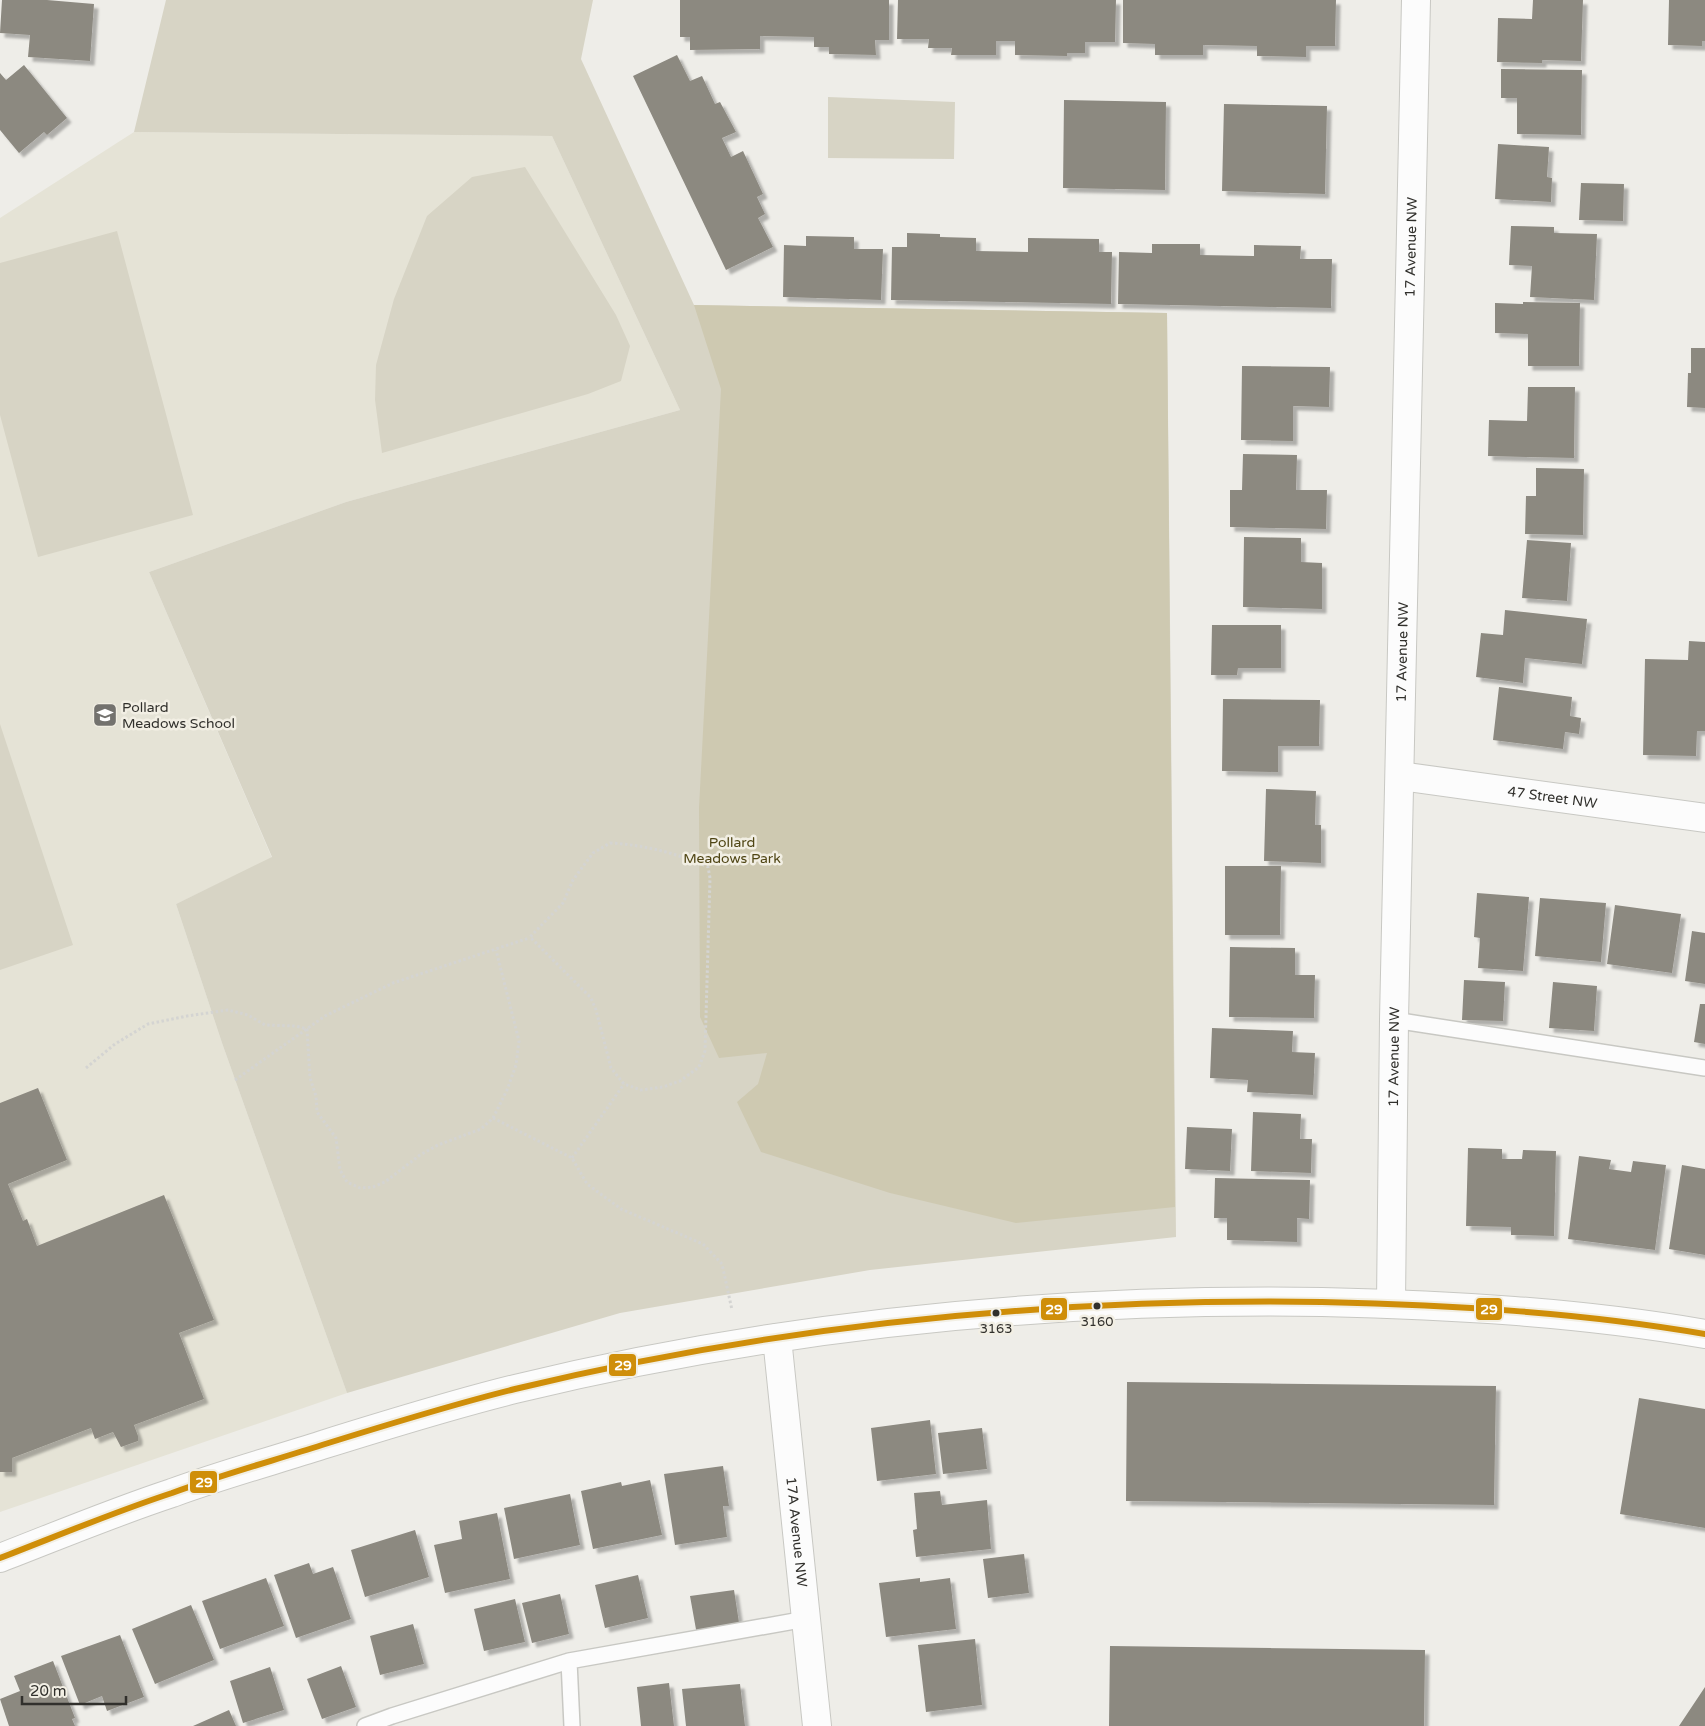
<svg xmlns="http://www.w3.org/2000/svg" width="1705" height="1726" viewBox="0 0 1705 1726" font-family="'Varela Round',sans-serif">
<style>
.built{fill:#e5e3d6}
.green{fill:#d7d4c5}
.forest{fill:#cec9b1}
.building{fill:#8c8980;filter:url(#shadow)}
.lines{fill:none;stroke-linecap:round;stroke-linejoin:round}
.service-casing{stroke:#c8c8c3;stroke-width:18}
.minor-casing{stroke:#c8c8c3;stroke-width:30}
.tertiary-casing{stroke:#c8c8c3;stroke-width:30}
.path{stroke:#d4d4d2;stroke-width:3;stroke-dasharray:2.5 2.5;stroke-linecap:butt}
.service{stroke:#fcfcfc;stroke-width:15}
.minor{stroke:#fcfcfc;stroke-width:28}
.tertiary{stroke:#fcfcfc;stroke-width:28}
.bus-1-casing{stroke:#f2efe4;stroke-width:10}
.bus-1{stroke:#cf8e09;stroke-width:6}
.bus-dot{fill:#31302c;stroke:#f2efe4;stroke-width:2}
.labels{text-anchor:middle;stroke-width:5;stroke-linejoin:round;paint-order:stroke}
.bus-label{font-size:13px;fill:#31302c;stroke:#f2efe4}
.street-label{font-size:14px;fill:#31302c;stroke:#f2efe4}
.poi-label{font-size:14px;fill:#31302c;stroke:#f2efe4;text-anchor:start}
.park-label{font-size:14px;fill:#4f4514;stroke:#f2efe4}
.line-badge{stroke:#f2efe4;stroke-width:2}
.badge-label{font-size:14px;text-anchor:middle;font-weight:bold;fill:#fff}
</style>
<defs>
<filter id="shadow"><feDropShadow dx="4.5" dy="4.5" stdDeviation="1" flood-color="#0004"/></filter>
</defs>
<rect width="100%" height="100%" fill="#eeede8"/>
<path class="built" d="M134,132L552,136L680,410L346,502L149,572L272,858L176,904L222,1043L347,1393L0,1512V218Z"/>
<path class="green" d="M166,0H593L581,59L694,305L1167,313L1176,1237L870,1270L620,1313L347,1393L222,1043L176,904L272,857L149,572L346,502L680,410L552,136L134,132Z
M828,97L955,102L954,159L828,158Z
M525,167L616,315L630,346L621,381L588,394L382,453L375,400L376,365L394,299L427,216L472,177Z
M117,231L193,515L38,557L0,415V263Z
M0,724L73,945L0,970Z"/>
<path class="forest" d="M694,305L1167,313L1175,1207L1016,1223L890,1193L761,1152L737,1102L758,1084L767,1053L719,1058L700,1017L699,808L721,389Z"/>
<path class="building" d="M2,0H47L94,4L90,61L28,57L30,35L0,33Z
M680,0H889V40H875L876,55L829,54V47H814V37L760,36V49L690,50V37H680Z
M898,0H1116L1115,42H1085V53H1067V56L1015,55V41H996V55H951L952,48H928L929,39H897Z
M1123,0H1336L1335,46H1306V57L1257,56V46L1203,45V55H1155V44L1123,43Z
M1533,0H1583L1581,61L1542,60V63L1497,62L1498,18L1532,19Z
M1669,0H1705V41H1702V46L1668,45Z
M677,55L690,81L702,76L715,104L720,102L736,132L722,138L731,157L743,151L763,194L757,197L765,214L758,218L773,247L726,270L633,76Z
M24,65L67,118L47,135L44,132L19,153L0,130V73L6,80Z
M1501,69L1582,70L1581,135L1517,134V98H1501Z
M1064,100L1166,102L1165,190L1063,188Z
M1224,104L1327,106L1325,194L1222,191Z
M1498,144L1549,147L1547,177L1552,178L1551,202L1495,199Z
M1581,183L1624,184L1623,221L1579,220Z
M1511,226L1554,227V233L1597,234L1594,300L1530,297L1532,266L1509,265Z
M907,233L940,234V237L976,238V251L1028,252V238L1099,239V252H1112L1111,304L891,300L892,247H907Z
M806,236L854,237V249H883L881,300L783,297L784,245L806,246Z
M1152,244H1200V255L1254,256V245L1301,246L1300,259H1332L1331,308L1118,304L1119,252L1152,253Z
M1523,302L1580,303L1579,366H1528V334L1495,333V303L1523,304Z
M1691,348H1705V408L1687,407L1688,373H1691Z
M1242,366L1330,367L1329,407L1293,406V441L1241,440Z
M1528,387H1575L1574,458L1488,456L1489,420L1527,421Z
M1243,454L1297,455L1296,490H1327L1326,529L1230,527V490H1242Z
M1536,468L1584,469L1583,535L1525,534L1526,496H1536Z
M1244,537L1301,538V562L1322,563V609L1243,607Z
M1527,540L1571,543L1567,601L1522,598Z
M1505,610L1587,619L1582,664L1525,658L1523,683L1476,677L1481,633L1503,635Z
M1212,625H1281V668H1238L1237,675H1211Z
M1689,641L1705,642V731H1697L1696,756L1643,755L1645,659L1688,660Z
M1499,687L1572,697L1570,716L1581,718L1579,734L1565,732L1563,749L1493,740Z
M1223,699L1320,700L1319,746H1278V772L1222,771Z
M1266,789L1316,791L1315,825H1321V863L1264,861Z
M1225,866H1281L1280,935H1225Z
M1477,893L1529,897L1523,971L1478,968L1480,938L1474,937Z
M1540,898L1606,903L1601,962L1535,956Z
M1615,905L1681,914L1672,973L1607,964Z
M1692,931L1705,933V984L1685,981Z
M1230,947L1295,948V975H1315L1314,1018L1229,1017Z
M1464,980L1505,982L1503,1021L1462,1020Z
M1553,982L1597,986L1594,1031L1549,1028Z
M1700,1004H1705V1044L1694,1042Z
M1212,1028L1293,1031L1292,1052L1315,1053L1313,1095L1247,1092L1248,1080L1210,1078Z
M38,1088L67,1160L8,1184L23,1221L27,1219L37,1246L164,1195L214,1320L179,1333L204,1399L134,1425L138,1436V1441L121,1447L113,1432L95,1439L91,1428L12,1458V1472H0V1103Z
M1253,1112L1301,1114L1300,1139H1312L1311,1173L1251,1171Z
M1187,1127L1232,1129L1230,1171L1185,1169Z
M1468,1148L1502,1149V1159H1522L1523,1150L1556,1151L1554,1236L1511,1235V1227L1466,1226Z
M1579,1156L1611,1160L1609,1169L1631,1172L1633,1161L1666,1165L1655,1250L1568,1239Z
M1682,1165L1705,1169V1255L1669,1249Z
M1215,1178L1310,1180L1309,1219L1297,1218V1242L1227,1240V1218H1214Z
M1127,1382L1496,1386L1494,1505L1126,1501Z
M1639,1398L1705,1409V1528L1620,1514Z
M930,1420L936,1474L877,1481L871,1428Z
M982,1428L987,1469L943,1474L938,1433Z
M723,1466L729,1506H723L727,1537L675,1545L664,1474Z
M650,1480L662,1535L593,1549L581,1491L621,1482L622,1486Z
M940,1491L942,1505L987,1500L991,1549L916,1557L913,1530L917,1529L914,1493Z
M570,1494L580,1545L514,1559L504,1508Z
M497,1513L510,1579L445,1593L434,1545L462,1539L459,1521Z
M415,1530L429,1577L365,1597L351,1550Z
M1024,1554L1029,1593L988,1598L983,1559Z
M309,1563L313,1574L333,1567L351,1619L296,1638L274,1575Z
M638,1575L648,1618L605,1628L595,1585Z
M266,1578L284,1626L220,1649L202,1601Z
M920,1578V1582L950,1578L956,1629L886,1637L879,1583Z
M734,1590L740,1629L697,1635L690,1596Z
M560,1594L569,1634L532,1643L522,1603Z
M515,1599L525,1642L484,1651L474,1609Z
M191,1605L214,1660L155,1684L132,1629Z
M413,1624L424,1664L380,1675L370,1636Z
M120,1635L144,1697L107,1711L102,1696L80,1705L61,1656Z
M975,1639L982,1705L926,1712L918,1645Z
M1110,1646L1425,1650L1424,1726H1109Z
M53,1661L75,1718L72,1719L75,1726H9L0,1699L20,1691L14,1676Z
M341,1666L356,1707L322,1719L307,1679Z
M270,1667L284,1710L243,1723L230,1681Z
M669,1683L674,1726H641L637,1687Z
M740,1684L745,1726H686L682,1689Z
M1705,1687V1726H1679Z
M229,1710L236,1726H193Z"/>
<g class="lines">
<defs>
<path id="service" d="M1394,1020L1705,1068
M569,1661L572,1726
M365,1726L392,1716L569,1661L806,1619"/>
<g id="minor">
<path id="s1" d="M1400,776L1705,818"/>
<path id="s2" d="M1391,1303L1394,1020L1416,0"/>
<path id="s3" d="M777,1338L817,1726"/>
</g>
<path id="tertiary" d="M0,1558C57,1536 114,1512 172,1493C221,1475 272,1461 322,1445C386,1425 450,1405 515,1389C779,1325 1051,1298 1322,1302C1450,1305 1578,1312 1705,1334"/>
</defs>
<use href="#service" class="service-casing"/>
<use href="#minor" class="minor-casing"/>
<use href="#tertiary" class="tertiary-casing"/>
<path class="path" d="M610,843C644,845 677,853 708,867L710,878L705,1051L699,1067L680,1081L663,1087L641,1090L624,1084L611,1068L596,1010L591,998L530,937L563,903L573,880L593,853Z
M86,1068L115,1044L148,1024L187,1016L228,1010L248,1015L265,1025L296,1026L307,1029L310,1078L316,1096L317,1112L336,1138L340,1170L347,1182L360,1188L373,1187L385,1182L420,1155L438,1145L481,1129L493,1118L507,1090L516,1065L519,1041L496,950
M235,1080L325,1016L362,998L393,983L529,938
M493,1118L572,1158L587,1184L621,1209L703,1244L722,1264L732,1310
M572,1158L624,1084"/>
<use href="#service" class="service"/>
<use href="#minor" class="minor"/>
<use href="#tertiary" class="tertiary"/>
<defs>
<path id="bus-1" d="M0,1558C57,1536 114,1512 172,1493C221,1475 272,1461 322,1445C386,1425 450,1405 515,1389C779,1325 1051,1298 1322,1302C1450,1305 1578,1312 1705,1334"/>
</defs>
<use href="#bus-1" class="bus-1-casing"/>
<use href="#bus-1" class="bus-1"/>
</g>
<defs>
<symbol id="school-square" viewBox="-11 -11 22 22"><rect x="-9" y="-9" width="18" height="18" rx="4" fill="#73726e" stroke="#f2efe4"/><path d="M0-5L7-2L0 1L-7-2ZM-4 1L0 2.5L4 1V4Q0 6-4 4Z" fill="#fff"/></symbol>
</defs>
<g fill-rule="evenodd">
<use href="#school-square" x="91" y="701" width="28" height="28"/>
</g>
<g class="bus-dot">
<circle cx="1097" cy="1306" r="4.5"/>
<circle cx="996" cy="1313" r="4.5"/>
</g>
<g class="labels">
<g class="bus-label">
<text x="1097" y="1326">3160</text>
<text x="996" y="1333">3163</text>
</g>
<g class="street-label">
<text dy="5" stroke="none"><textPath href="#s2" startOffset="1056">17 Avenue NW</textPath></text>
<text dy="5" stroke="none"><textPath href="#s2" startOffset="651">17 Avenue NW</textPath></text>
<text dy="5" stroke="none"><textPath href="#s1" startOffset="154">47 Street NW</textPath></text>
<text dy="5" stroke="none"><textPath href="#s2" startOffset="246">17 Avenue NW</textPath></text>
<text dy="5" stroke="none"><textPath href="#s3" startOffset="195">17A Avenue NW</textPath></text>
</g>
<g class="poi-label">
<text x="122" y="712">Pollard<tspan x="122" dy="16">Meadows School</tspan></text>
</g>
<g class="park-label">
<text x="732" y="847">Pollard<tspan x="732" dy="16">Meadows Park</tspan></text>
</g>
</g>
<g class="line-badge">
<rect x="1040" y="1297" width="28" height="24" rx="5" fill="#cf8e09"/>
<rect x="1475" y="1297" width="28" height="24" rx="5" fill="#cf8e09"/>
<rect x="608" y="1353" width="29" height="24" rx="5" fill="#cf8e09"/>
<rect x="189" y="1470" width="29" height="24" rx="5" fill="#cf8e09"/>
</g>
<g class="badge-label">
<text x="1054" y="1314">29</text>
<text x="1489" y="1314">29</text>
<text x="623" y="1370">29</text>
<text x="204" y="1487">29</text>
</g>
<path d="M22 1696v8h104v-8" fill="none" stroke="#31302c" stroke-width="2.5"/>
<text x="30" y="1696" font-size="15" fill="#31302c" stroke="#f2efe4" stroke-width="4" paint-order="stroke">20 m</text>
</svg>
